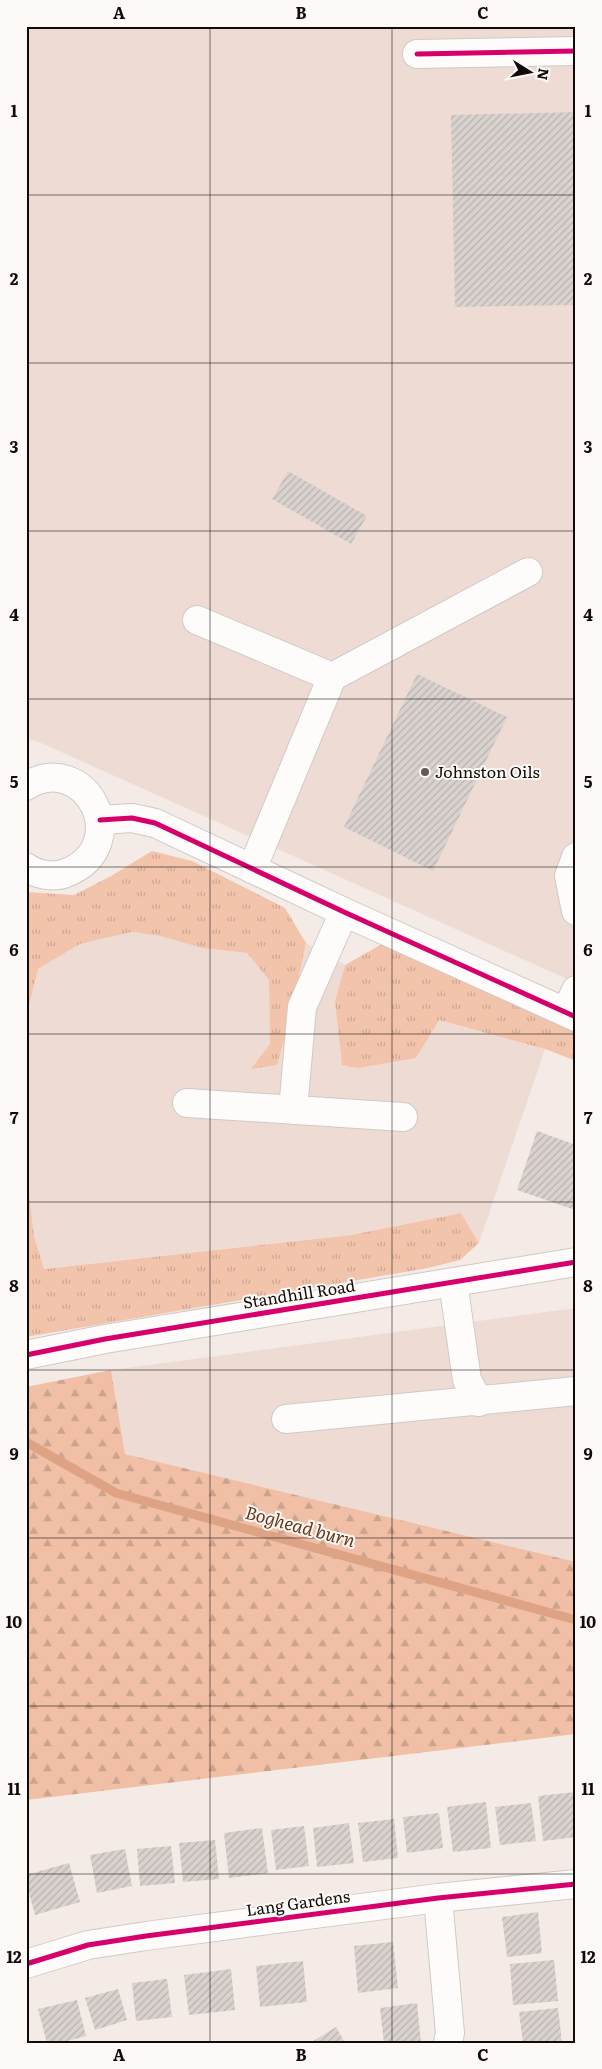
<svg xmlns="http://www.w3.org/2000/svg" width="602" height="2069" viewBox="0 0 602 2069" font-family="Literata,serif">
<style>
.built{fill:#eedcd4}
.grass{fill:url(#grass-tufts)}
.forest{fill:url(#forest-firs)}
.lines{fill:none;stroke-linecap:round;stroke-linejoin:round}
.stream{stroke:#dda384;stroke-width:9}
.building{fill:url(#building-hatch)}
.minor-casing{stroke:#d0c9c6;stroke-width:30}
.minor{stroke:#fdfcfb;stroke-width:28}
.cycleway-casing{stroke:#fdf9f7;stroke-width:8}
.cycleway{stroke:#d6006c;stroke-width:5}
.grid{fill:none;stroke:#100b08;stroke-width:1;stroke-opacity:0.55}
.poi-dot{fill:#605956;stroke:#fdf9f7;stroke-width:2}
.labels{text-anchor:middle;stroke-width:4;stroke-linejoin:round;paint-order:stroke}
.poi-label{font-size:16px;fill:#100b08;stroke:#fdf9f7;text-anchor:start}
.street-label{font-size:16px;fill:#100b08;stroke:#fdf9f7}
.water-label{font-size:18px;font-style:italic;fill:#6a3618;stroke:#fdf9f7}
.neatline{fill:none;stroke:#100b08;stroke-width:2}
.grid-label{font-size:16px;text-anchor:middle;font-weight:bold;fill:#100b08}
</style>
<defs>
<pattern id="grass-tufts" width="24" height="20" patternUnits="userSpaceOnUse" patternTransform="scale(1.25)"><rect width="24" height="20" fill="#f2c4ac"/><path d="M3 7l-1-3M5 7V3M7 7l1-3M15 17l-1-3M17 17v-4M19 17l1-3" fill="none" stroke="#cea792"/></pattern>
<pattern id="forest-firs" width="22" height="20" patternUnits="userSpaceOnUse" patternTransform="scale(1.25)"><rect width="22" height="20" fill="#f0bfa6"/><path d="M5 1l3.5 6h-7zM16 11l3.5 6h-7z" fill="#cda38d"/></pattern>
<pattern id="building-hatch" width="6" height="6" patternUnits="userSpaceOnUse" patternTransform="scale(1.25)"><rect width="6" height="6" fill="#d9d2ce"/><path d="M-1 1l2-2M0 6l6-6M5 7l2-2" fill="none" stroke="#b9b3af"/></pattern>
</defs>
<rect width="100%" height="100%" fill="#f4ebe6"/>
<path class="built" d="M26,26H576V983L41,743L26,738Z
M132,932L160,936L202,948L247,953L269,979L270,1044L251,1069L291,1015L306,943L345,965L335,1001L416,1058L438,1020L545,1049L479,1243L461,1213L351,1235L43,1269L34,1236L26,1167L28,1010L38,969L80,944Z
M576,1308V1562L125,1454L111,1370Z"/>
<path class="grass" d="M152,851L192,861L285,908L306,943L291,1015L277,1065L251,1069L270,1044L269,980L247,953L202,948L160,936L132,932L80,944L38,969L28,1010L26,1117V892L74,895L111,876Z
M382,944L576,1032V1061L545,1049L439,1020L416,1058L358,1068L342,1065L335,1001L345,965Z
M26,1167L34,1236L44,1269L351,1235L461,1213L479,1243L460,1260L428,1268L26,1337Z"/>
<path class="forest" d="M111,1370L125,1454L576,1562V1734L26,1800V1387Z"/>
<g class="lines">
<path class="stream" d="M26,1442L116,1493L576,1620"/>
</g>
<path class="building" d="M576,112V305L455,307L451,115Z
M288,471L367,516L351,544L272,499Z
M417,674L507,717L433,871L344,827Z
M537,1131L576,1145V1171L572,1181L576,1182L575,1210L517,1190Z
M576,1792V1837L543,1841L538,1796Z
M486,1802L491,1848L453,1852L447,1807Z
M531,1803L536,1841L500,1845L495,1807Z
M439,1813L443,1848L407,1853L403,1817Z
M394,1819L398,1858L363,1862L358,1823Z
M349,1823L354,1863L317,1867L313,1828Z
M304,1826L309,1866L276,1870L271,1830Z
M262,1828L268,1873L229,1878L224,1833Z
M215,1840L219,1879L183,1882L179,1843Z
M171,1846L175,1883L140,1886L137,1849Z
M125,1849L132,1886L97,1893L90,1855Z
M69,1863L80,1902L35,1915L26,1882V1875Z
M538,1912L542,1953L507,1957L502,1917Z
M393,1942L398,1988L358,1993L354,1946Z
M554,1960L558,2001L513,2005L510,1964Z
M303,1961L307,2002L260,2007L256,1966Z
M231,1969L235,2010L189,2015L184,1975Z
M167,1979L172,2017L136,2021L132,1983Z
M118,1989L127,2020L95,2030L85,1998Z
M77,2000L86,2036L60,2043H47L38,2009Z
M417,2003L421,2043H384L380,2008Z
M558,2008L562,2043H523L519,2012Z
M336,2027L345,2043H310L315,2040Z"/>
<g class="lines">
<defs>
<path id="minor" d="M417,54L576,51
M197,620L332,677L252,869
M332,677L528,572
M26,786C85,749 136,845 66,873C54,878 37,875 26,867
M100,820L132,818L155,823L344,912L576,1017
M576,857L569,876L576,911
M566,1012L576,990
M187,1103L403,1117
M293,1110L302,1007L344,912
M453,1282L467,1380L479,1402
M26,1355L105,1339L576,1262
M286,1419L576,1391
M438,1898L450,2033L448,2043
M26,1964L88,1945L146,1936L438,1898L576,1884"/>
</defs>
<use href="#minor" class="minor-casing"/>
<use href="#minor" class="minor"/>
<defs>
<path id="cycleway" d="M417,54L576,51
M100,820L132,818L155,823L344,912L576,1017
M26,1355L105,1339L576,1262
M26,1964L88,1945L146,1936L438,1898L576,1884"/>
</defs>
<use href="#cycleway" class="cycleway-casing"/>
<use href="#cycleway" class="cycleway"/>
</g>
<path class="grid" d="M210,26V2043M392,26V2043M26,195H576M26,363H576M26,531H576M26,699H576M26,867H576M26,1034H576M26,1202H576M26,1370H576M26,1538H576M26,1706H576M26,1874H576"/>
<circle class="poi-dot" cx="425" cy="772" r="5"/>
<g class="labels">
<g class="poi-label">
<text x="435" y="778">Johnston Oils</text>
</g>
<g class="street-label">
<text transform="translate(299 1294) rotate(-9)" y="6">Standhill Road</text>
<text transform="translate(298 1903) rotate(-8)" y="6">Lang Gardens</text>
</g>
<g class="water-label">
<text transform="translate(300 1527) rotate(15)" y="6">Boghead burn</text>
</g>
</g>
<rect width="602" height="2069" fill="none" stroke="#fdf9f7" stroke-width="55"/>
<g transform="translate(530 72) rotate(100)" stroke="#fdf9f7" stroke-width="4" paint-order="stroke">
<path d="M0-4L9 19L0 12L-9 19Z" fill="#100b08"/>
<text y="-8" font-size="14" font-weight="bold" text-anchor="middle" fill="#100b08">N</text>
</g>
<rect x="28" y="28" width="546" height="2014" class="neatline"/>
<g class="grid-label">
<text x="119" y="19">A</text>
<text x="301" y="19">B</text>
<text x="483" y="19">C</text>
<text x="14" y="117">1</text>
<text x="588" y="117">1</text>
<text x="14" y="285">2</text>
<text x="588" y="285">2</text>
<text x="14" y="453">3</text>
<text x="588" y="453">3</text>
<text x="14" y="621">4</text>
<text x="588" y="621">4</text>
<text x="14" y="788">5</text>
<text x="588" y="788">5</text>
<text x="14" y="956">6</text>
<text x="588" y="956">6</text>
<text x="14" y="1124">7</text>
<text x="588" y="1124">7</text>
<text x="14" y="1292">8</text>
<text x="588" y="1292">8</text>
<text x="14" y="1460">9</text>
<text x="588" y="1460">9</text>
<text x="14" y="1628">10</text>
<text x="588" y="1628">10</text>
<text x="14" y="1795">11</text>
<text x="588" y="1795">11</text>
<text x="14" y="1963">12</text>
<text x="588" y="1963">12</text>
<text x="119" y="2061">A</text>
<text x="301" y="2061">B</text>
<text x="483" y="2061">C</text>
</g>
</svg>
